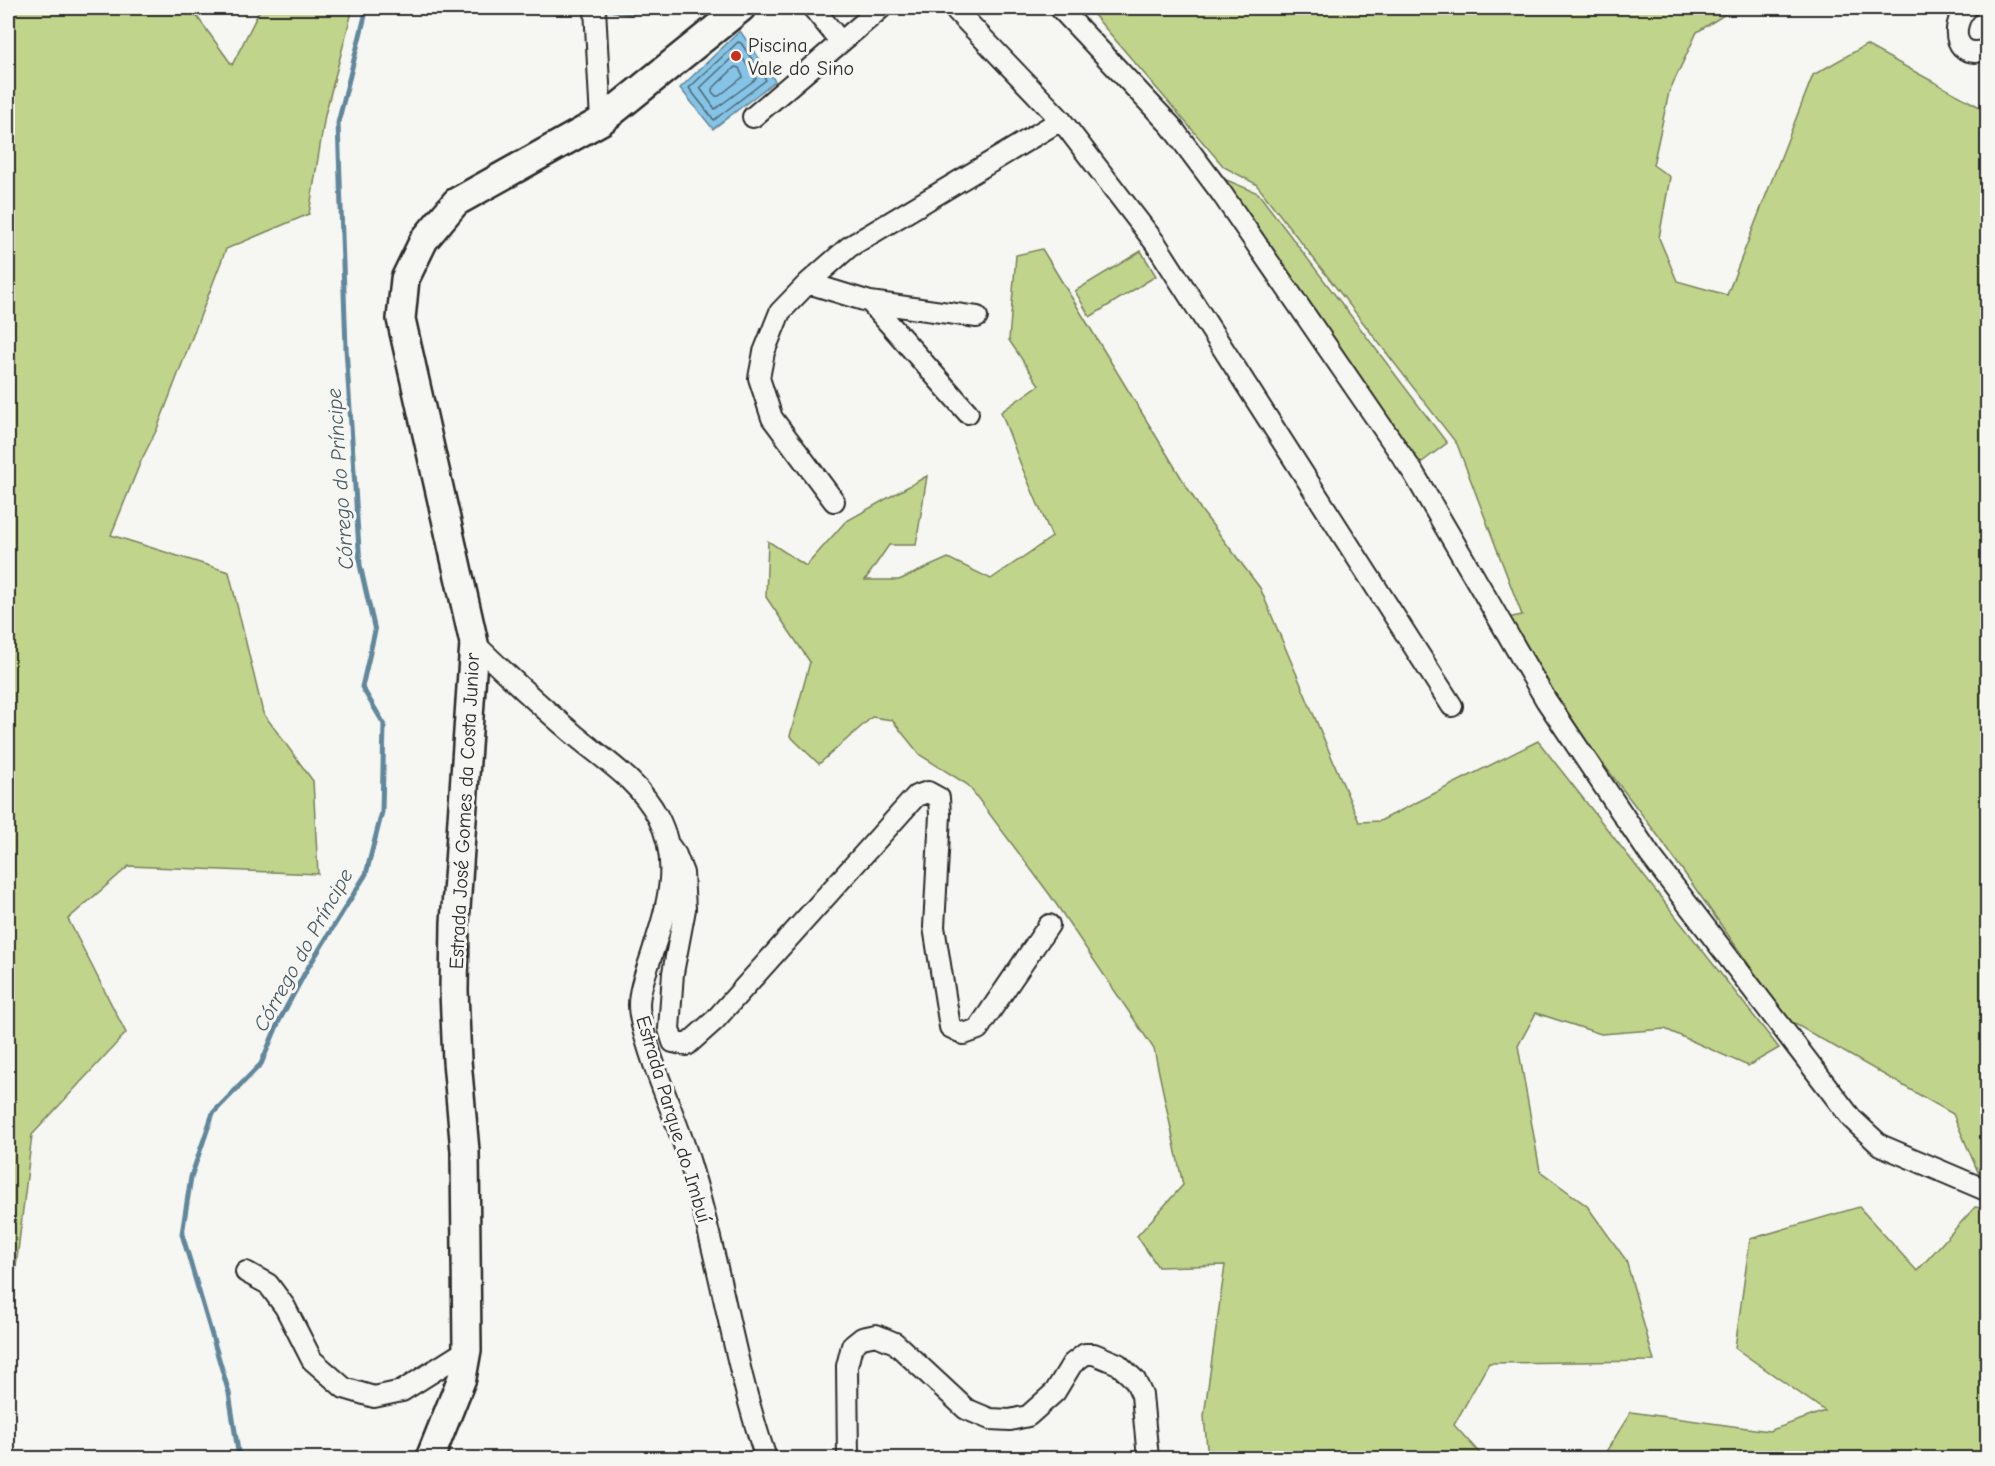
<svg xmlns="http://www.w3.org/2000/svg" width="1995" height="1466" viewBox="0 0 1995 1466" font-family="'Comic Neue',sans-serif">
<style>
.green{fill:#c0d58b;stroke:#76805b;stroke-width:1.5}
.water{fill:#85c4e6;stroke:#61879b;stroke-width:1.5}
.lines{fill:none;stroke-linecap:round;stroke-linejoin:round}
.shore{stroke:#4f6876;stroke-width:1.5}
.stream{stroke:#61879b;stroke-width:5}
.street-casing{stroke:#2b2b2b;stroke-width:24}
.secondary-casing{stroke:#2b2b2b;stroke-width:32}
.street{stroke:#f6f6f2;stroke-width:20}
.secondary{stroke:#f6f6f2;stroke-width:27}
.poi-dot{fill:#c8321e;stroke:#f6f6f2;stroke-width:2}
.labels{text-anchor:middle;stroke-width:6;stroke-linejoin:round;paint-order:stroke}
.poi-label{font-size:20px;fill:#2b2b2b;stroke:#f6f6f2;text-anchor:start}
.street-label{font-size:20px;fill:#2b2b2b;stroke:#f6f6f2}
.water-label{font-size:21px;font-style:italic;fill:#465963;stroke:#f6f6f2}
</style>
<rect width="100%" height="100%" fill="#f6f6f2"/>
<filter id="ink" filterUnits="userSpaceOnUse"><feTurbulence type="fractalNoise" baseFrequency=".0167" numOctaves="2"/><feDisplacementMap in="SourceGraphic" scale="12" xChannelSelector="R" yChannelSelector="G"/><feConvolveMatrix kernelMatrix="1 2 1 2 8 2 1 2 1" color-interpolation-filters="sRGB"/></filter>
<g filter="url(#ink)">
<path class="green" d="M8,8H202L196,15L232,65L261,8H353L325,115L309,214L226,249L157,429L141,461L111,535L229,572L263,713L313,781L318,874L129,866L68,919L126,1033L32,1135L12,1300L8,1304Z
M1088,8H1735L1697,32L1669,92L1653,165L1670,177L1659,238L1677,281L1727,295L1813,75L1866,45L1987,111V1176L1979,1174L1953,1114L1788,1020L1659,837L1572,723L1503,619L1522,615L1457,444L1256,184L1224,167Z
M1224,179L1258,193L1447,443L1418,465Z
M1042,249L1201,510L1260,588L1359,822L1380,821L1538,741L1779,1048L1748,1066L1665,1029L1601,1034L1536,1013L1518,1046L1540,1171L1587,1206L1626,1260L1654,1361L1489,1363L1454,1425L1484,1458H1208L1204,1416L1225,1265L1158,1267L1137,1236L1183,1185L1154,1049L1050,895L968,785L920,755L892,720L872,717L819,764L790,736L810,662L766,597L768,541L806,566L845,522L927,476L916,545H889L865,580H899L948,558L991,579L1052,537L1021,465L1001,412L1039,385L1009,340L1016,255Z
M1141,251L1156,276L1090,317L1075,291Z
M1859,1207L1917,1271L1975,1207L1987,1209V1458H1602L1631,1412L1769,1431L1825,1411L1735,1348L1750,1239Z"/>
<path class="water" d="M740,31L775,81L713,129L680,88Z"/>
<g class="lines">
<path class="shore" d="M738,42L741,43L766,80L714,120L689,88Z
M737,53L740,54L756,79L715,109L700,88Z
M735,67L739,68L743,77L719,96H716L712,92V89Z"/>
<path class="stream" d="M604,8L629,13L648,8
M239,1458L229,1393L182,1234L191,1177L213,1113L261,1064L279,1021L306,971L366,874L382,812L384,724L362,687L375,631L360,565L346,348L338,123L367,8"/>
<defs>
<path id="street" d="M595,8L601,121
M813,8L840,41
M954,8L1061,120L1156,244L1452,706
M1060,8L1171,126L1222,194L1413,472L1546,700L1650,855L1852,1119L1880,1145L1988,1191
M1967,8C1948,28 1956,62 1988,49
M753,117L881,8
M808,283L870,302L968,413
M870,302L977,317
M834,501L772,418L759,378L764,352L780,312L808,283L849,247L1061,120
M474,643C505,673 537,703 570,731C601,758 638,779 658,817C683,865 665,913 650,960C645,975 639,990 639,1005C639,1019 644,1033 648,1046C660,1086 678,1123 690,1163C720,1260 733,1363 766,1458
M668,844L676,855L683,873L685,909L673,973L669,1029L673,1042L687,1045L715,1020L916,796L928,792L939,798L940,815L934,927L950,1027L964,1034L978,1029L1049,925
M246,1272L268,1284L285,1307L312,1360L344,1388L374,1397L402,1391L467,1350
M848,1458L847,1366L852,1346L862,1338L876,1335L895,1343L966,1409L990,1419L1010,1420L1028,1416L1055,1392L1072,1364L1085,1354H1094L1118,1364L1135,1380L1142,1395L1148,1458"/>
<path id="secondary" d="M430,1458L462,1378L467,1350L465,1151L457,1061L454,991L455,923L474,643L401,319L405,279L424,240L456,202L601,121L741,8"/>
</defs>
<use href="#street" class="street-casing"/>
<use href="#secondary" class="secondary-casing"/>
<use href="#street" class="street"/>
<use href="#secondary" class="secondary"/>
</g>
</g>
<circle class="poi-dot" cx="736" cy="56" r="6"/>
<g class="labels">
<g class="poi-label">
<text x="748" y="52">Piscina<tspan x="748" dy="23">Vale do Sino</tspan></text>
</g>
<g class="street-label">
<text transform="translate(464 811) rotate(-87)" y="7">Estrada José Gomes da Costa Junior</text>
<text transform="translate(674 1119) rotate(73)" y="7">Estrada Parque do Imbuí</text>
</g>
<g class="water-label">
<text transform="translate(340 479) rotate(-94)" y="7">Córrego do Príncipe</text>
<text transform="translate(303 950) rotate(-61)" y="7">Córrego do Príncipe</text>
</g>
</g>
<rect width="1995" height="1466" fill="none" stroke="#f6f6f2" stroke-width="30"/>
<rect x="15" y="15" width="1965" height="1436" fill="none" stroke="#2b2b2b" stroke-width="2" filter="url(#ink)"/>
</svg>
